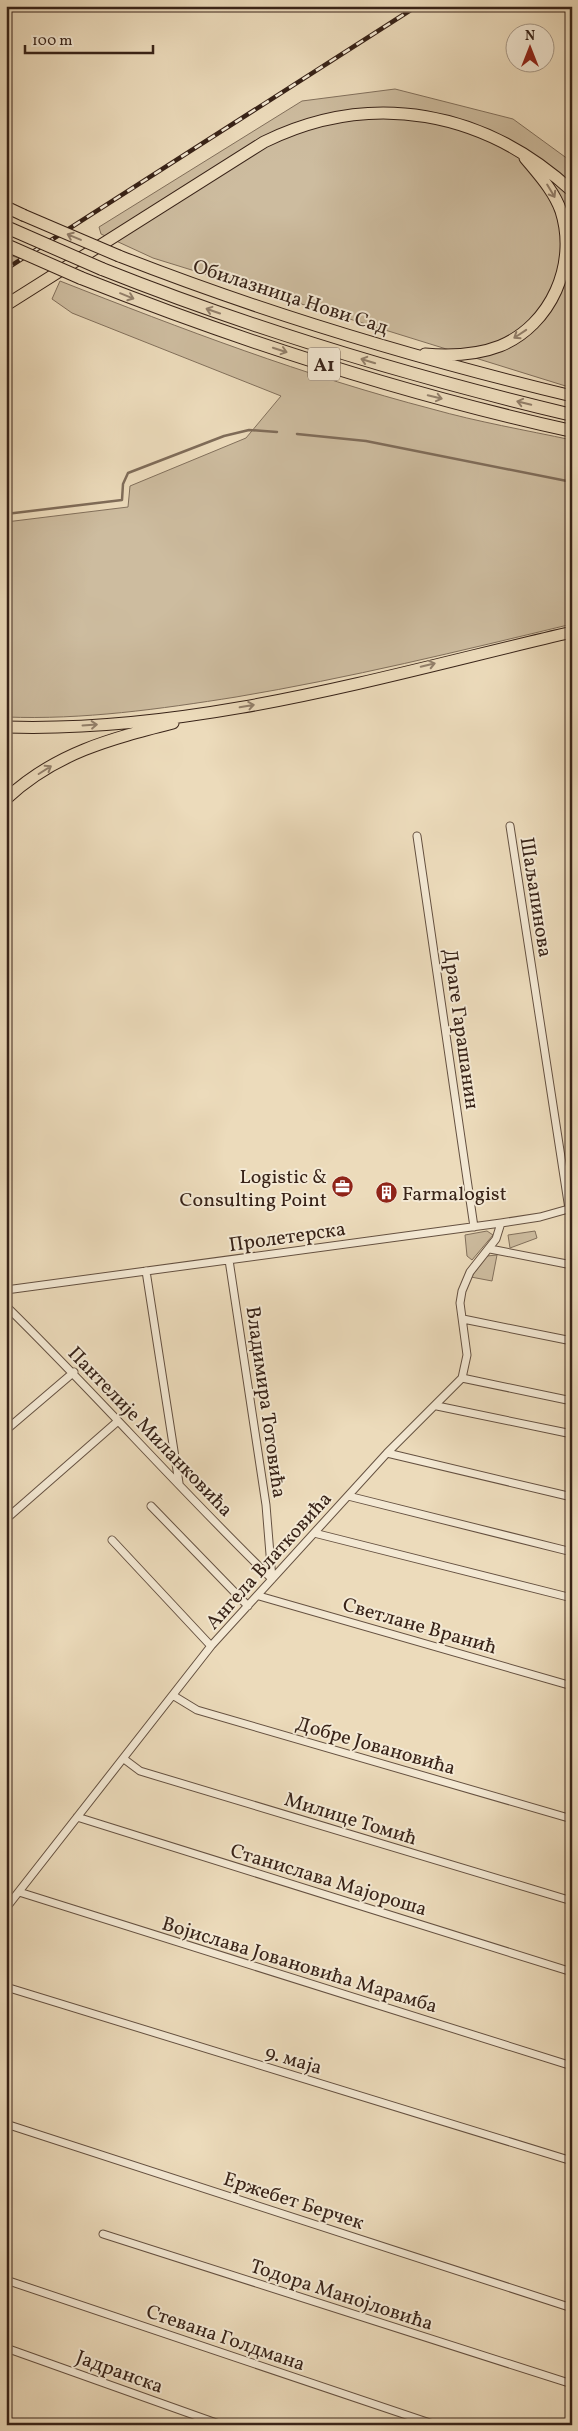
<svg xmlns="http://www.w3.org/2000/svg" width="578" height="2431" viewBox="0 0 578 2431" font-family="Vollkorn,serif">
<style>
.green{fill:#cdbc9f;stroke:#82705c}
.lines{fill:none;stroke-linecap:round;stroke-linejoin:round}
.stream{stroke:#7f6c59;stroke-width:2.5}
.street-casing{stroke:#655141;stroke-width:9}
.primary-casing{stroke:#382318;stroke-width:13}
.highway-casing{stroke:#382318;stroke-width:14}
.street{stroke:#f3e8d3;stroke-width:7}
.primary{stroke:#ecdbbb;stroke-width:11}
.highway{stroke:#ecdbbb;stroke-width:12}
.rail-casing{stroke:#382318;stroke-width:4.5}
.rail{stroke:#f3e8d3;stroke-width:2.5;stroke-dasharray:8;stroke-linecap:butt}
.primary-bridge-casing{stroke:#382318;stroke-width:13;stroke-linecap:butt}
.highway-bridge-casing{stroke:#382318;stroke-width:14;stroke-linecap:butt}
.primary-bridge{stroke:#ecdbbb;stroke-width:11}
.highway-bridge{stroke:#ecdbbb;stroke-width:12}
.oneway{stroke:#927f6a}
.labels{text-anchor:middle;stroke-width:4;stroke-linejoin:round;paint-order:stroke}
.shield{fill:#f3e8d3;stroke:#705e50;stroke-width:1}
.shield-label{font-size:19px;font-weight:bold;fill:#382318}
.street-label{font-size:20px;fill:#382318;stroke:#f3e8d3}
.poi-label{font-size:20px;fill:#382318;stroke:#f3e8d3;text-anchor:end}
</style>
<rect width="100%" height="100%" fill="#ecdbbb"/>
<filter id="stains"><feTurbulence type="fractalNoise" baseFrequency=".004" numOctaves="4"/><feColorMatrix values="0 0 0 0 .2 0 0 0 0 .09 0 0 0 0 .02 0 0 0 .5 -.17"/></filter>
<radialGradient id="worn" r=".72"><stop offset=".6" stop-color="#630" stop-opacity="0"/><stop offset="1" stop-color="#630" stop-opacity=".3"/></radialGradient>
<path class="green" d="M395,89L513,119L572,162V388L153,258L101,234L99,227L302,101Z
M6,254L22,259L6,269Z
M60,281C182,329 305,376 432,409C478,422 525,430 572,440V624C460,651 349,678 236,697C160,709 83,720 6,717V522L128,507L130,486L246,438L281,396L72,313L52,299Z
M487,1231L493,1235L472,1260L467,1256L465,1235Z
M535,1231L537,1238L510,1248L508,1235Z
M497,1255L492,1281L471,1277L487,1256Z"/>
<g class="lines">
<path class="stream" d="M297,434L366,441L572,482
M6,514L122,500L123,484L128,473L224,436L249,430L277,432"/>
<defs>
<path id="street" d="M510,826L569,1209
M417,836L474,1227
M490,1249L572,1265
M229,1260L266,1505L272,1579
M146,1271L179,1483
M6,1290L501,1223L540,1217L572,1208
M6,1306C97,1395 181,1491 272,1579
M463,1319L572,1341
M462,1378L572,1401
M437,1406L572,1434
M6,1430L74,1372
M387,1453L572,1497
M348,1496L572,1552
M151,1506L248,1606
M6,1519L118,1421
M314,1533L572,1598
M112,1540L211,1646
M259,1596L572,1686
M174,1696L197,1710L572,1819
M124,1759L140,1771L572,1901
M77,1817L572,1972
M19,1892L572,2066
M6,1908L211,1646L387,1453L462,1378L467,1355L460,1303L462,1291L470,1272L496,1239L501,1223
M6,1987L572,2161
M6,2124L572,2308
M103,2234L572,2384
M6,2280L436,2425
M6,2348L222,2425"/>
<path id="primary" d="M6,207L23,215
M119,256C267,314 418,359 572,396
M6,305L264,142C372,89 485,111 572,191
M425,354C449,356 477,355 500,346C551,325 578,264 561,211C554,191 539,175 525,158
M6,727C198,733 387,675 572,632
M6,799C55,753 110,739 173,723"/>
<path id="highway" d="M102,269C255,330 412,377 572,415
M81,278C240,341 404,394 572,431"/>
</defs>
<use href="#street" class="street-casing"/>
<use href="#primary" class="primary-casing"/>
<use href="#highway" class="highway-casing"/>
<use href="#street" class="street"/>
<use href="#primary" class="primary"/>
<use href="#highway" class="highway"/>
<defs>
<path id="rail" d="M6,269L417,6"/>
</defs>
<use href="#rail" class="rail-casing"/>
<use href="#rail" class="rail"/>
<defs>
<path id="primary-bridge" d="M23,215L119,256"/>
<path id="highway-bridge" d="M6,227L102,269
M6,245L81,278"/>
</defs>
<use href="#primary-bridge" class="primary-bridge-casing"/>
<use href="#highway-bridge" class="highway-bridge-casing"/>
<use href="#primary-bridge" class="primary-bridge"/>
<use href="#highway-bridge" class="highway-bridge"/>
</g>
<defs><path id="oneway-shaft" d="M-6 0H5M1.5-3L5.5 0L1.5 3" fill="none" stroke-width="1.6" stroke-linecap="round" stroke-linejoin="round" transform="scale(1.25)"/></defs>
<g class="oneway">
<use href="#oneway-shaft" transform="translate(551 191) rotate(59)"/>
<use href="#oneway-shaft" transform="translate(74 237) rotate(-157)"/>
<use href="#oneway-shaft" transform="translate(127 296) rotate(22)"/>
<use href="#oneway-shaft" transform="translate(213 311) rotate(-161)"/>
<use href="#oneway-shaft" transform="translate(520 334) rotate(146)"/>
<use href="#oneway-shaft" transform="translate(280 350) rotate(18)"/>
<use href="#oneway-shaft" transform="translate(368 361) rotate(-163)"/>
<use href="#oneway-shaft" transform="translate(435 397) rotate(14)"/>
<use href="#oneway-shaft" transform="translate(524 403) rotate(-166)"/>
<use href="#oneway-shaft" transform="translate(428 665) rotate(-13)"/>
<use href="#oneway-shaft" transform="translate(247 706) rotate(-10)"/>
<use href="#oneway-shaft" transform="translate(90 725) rotate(-4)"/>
<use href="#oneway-shaft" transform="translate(45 770) rotate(-32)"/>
</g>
<defs>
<symbol id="office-disc" viewBox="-11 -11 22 22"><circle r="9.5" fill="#8f2418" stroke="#f3e8d3"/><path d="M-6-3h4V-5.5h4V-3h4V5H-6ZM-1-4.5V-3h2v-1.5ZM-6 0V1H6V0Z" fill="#fff"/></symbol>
<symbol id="building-disc" viewBox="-11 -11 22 22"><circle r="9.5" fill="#8f2418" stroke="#f3e8d3"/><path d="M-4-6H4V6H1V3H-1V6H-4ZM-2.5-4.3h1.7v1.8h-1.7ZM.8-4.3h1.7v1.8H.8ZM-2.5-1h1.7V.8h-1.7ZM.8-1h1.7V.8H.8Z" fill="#fff"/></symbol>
</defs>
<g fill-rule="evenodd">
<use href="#office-disc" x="330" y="1174" width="25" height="25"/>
<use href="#building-disc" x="374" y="1180" width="25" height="25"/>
</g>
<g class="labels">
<rect class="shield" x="308" y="347.5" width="32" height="33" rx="4"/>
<g class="shield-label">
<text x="324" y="371">A1</text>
</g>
<g class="street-label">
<text transform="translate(291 296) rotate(18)" y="7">Обилазница Нови Сад</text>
<text transform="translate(537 897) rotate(81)" y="7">Шаљапинова</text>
<text transform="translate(462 1029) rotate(82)" y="7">Драге Гарашанин</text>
<text transform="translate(287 1236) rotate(-8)" y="7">Пролетерска</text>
<text transform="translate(267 1402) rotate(82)" y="7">Владимира Тотовића</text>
<text transform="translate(151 1431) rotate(46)" y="7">Пантелије Миланковића</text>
<text transform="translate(268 1560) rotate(-48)" y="7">Ангела Влатковића</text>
<text transform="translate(420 1625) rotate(16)" y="7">Светлане Вранић</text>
<text transform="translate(376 1745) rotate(16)" y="7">Добре Јовановића</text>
<text transform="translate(351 1818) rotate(17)" y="7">Милице Томић</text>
<text transform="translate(329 1879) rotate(17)" y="7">Станислава Мајороша</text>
<text transform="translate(300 1964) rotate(17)" y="7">Војислава Јовановића Марамба</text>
<text transform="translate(294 2059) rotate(17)" y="7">9. маја</text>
<text transform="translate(294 2200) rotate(18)" y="7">Ержебет Берчек</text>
<text transform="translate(342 2294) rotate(18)" y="7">Тодора Манојловића</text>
<text transform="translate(226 2337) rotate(19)" y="7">Стевана Голдмана</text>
<text transform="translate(120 2371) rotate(20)" y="7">Јадранска</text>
</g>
<g class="poi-label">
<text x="327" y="1183">Logistic &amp;<tspan x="327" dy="23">Consulting Point</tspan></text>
<text x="402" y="1200" text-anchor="start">Farmalogist</text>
</g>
</g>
<rect width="578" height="2431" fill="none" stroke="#ecdbbb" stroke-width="25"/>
<rect x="8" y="8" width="563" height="2416" fill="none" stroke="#382318" stroke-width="2.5"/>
<rect x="12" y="12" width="553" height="2406" fill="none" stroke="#382318"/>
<g transform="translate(530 48)"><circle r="24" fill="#f3e8d3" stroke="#a89988"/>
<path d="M0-4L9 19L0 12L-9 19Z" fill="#8f2418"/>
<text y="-8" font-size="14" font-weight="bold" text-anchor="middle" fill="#382318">N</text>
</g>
<path d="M25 45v8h128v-8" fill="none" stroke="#382318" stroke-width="2.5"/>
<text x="32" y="45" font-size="15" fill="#382318" stroke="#f3e8d3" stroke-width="4" paint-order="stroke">100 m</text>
<rect width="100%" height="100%" filter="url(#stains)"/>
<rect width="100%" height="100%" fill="url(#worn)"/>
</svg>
